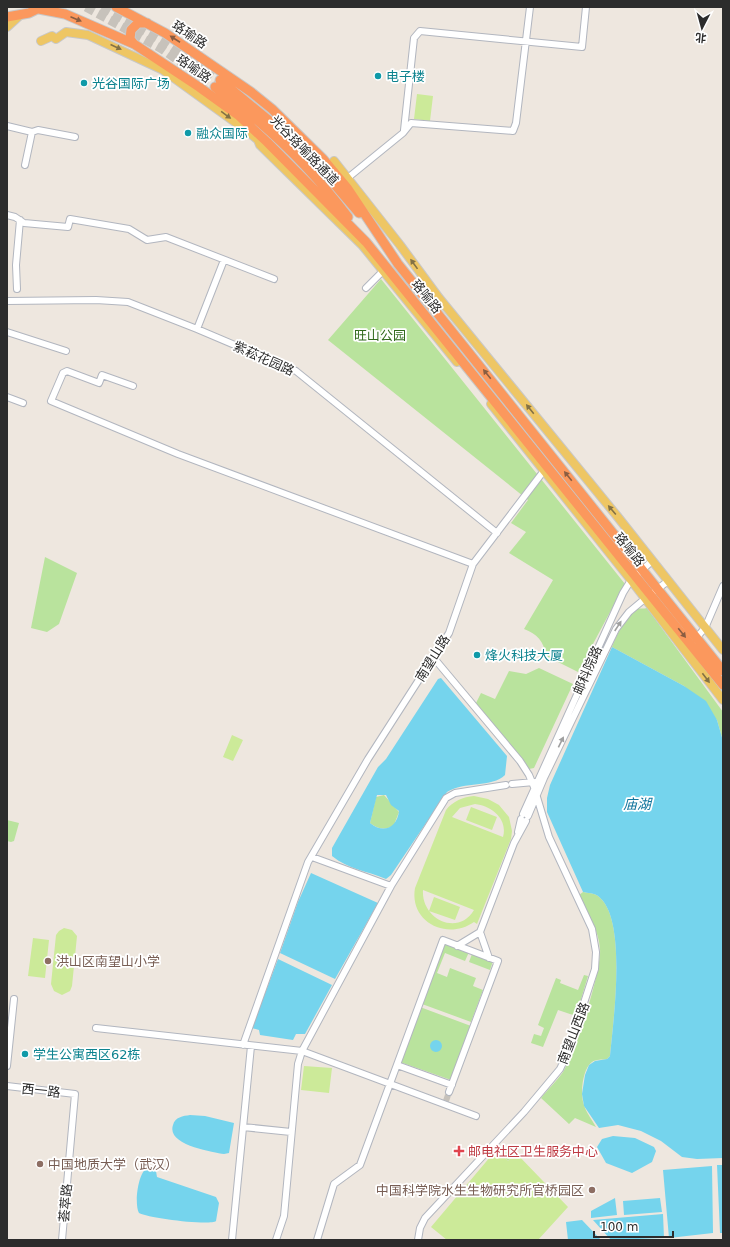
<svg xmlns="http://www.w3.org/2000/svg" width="730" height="1247" viewBox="0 0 730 1247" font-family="'DejaVu Sans','Noto Sans SC',sans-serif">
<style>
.green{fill:#b9e39d}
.pitch{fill:#ccea99;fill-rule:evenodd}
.water{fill:#75d4ed;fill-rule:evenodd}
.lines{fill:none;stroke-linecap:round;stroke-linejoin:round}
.minor-tunnel{stroke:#c7c2bb;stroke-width:6;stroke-dasharray:6 3;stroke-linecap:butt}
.highway-tunnel{stroke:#c7c2bb;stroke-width:9;stroke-dasharray:9 4.5;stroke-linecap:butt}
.minor-casing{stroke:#b2b6bf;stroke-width:8}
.major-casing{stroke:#c8c8c8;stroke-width:10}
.highway-casing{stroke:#c8c8c8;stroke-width:11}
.minor{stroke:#fff;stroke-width:6}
.major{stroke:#eec664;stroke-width:8}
.highway{stroke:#fb985d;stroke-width:9}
.oneway{fill:#895d42}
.oneway2{fill:#837145}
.oneway3{fill:#a0a0a0}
.culture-dot{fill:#0f9aa8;stroke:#fff;stroke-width:1.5}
.education-dot{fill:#8d6e63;stroke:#fff;stroke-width:1.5}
.health-dot{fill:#e0444e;stroke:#fff;stroke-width:1.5}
.labels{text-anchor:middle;stroke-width:3.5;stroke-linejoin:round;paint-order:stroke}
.street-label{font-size:13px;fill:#2c2c2c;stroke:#fff}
.culture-label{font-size:13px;fill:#0d838f;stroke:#fff;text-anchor:start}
.park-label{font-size:13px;fill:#316a1c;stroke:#fff}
.education-label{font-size:13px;fill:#785e54;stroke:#fff;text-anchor:start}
.health-label{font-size:13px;fill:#be3a42;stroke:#fff;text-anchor:start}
.water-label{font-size:14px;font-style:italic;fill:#10759d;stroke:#fff}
</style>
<rect width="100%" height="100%" fill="#eee7df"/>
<path class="green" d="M381,279L625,584L578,672L546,656C544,641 537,634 524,629L553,580L509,553L526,532L511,523L528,500L328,340Z
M45,557L77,573L59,624L47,632L31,628Z
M647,608L723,712V741L717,720L684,686L612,647C616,637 626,614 637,609C640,608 644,609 647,608Z
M539,668L573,684L534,768L529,769L476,703L481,693L495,699L509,671L526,674Z
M384,795L399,812L394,825C386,831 377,829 370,823L376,797Z
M7,820L19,823L14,841L11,842L7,841Z
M583,892C588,893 594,893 598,896C628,918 613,1022 610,1056L607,1059C602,1060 596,1059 592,1062C582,1069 580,1095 584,1105C586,1112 592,1120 596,1127L575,1118L569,1124L541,1098C548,1089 557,1081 563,1072C575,1053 602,970 600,949C599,930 587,912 579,895Z
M444,943L469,952L465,961L445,953L437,973L447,977L450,968L476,978L473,986L483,990L471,1022L422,1004Z
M472,954L493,961L490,970L469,962Z
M584,975L588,976L576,1016L558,1010L543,1047L531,1043L534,1034L541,1036L544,1028L538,1025L556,978L561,980L560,983L578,990Z
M420,1007L471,1026L451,1080L400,1062Z
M508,1148L515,1154L508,1161L502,1155Z"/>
<path class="pitch" d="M417,94L433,96L430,121L414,119Z
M232,735L243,740L233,761L223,757Z
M474,796L488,799L499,805L509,817L512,831L511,839L477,924L474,922C447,941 409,922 415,888L446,810C453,801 463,797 474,796ZM475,804C492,806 508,819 503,837L452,817L460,808ZM423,890L474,910C458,937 421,919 423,890Z
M471,807L497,817L492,830L466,820Z
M434,897L460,907L455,920L429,911Z
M64,928L72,930L77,936L72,986L70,991L62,995L54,991L51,984L56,935L59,931Z
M33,938L49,940L45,978L28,976Z
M304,1066L332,1068L329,1093L301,1090Z
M496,1150L508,1161L516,1153L568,1207L538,1240H447L431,1227Z"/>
<path class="water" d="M612,647L684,686L706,701L717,720L723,741V1158L697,1159L682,1157L661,1141L641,1131L618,1125L599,1128L584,1106L582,1094L585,1075L589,1065L595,1061L607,1059L610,1056C613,1022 628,918 598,896C594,893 588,893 583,892L547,812V798L550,785Z
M441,678L507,756L505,775C492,788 464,781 447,792L391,875L386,879C367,871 348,869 332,856V848L378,767L386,759L438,679ZM377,795H386L391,805L399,811C397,828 383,834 370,823Z
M311,873L378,903L335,979L280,953L298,902Z
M278,959L332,985L305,1034H296L293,1040L260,1035L259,1030L252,1028Z
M430 1046a6 6 0 1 1 12 0a6 6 0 1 1-12 0Z
M190,1115L205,1116L234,1123L229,1153L224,1154C213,1152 166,1145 173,1125C175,1117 183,1116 190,1115Z
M613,1136L635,1138L654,1147L656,1151L652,1162L632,1173L606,1163L597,1147L602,1139Z
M717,1165H723V1233H720Z
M712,1166L713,1233L669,1238L663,1170Z
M147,1168L156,1171L157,1177L216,1197L219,1203L216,1221C210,1226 148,1218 139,1213C134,1204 138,1173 147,1168Z
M615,1198L617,1215L591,1218V1211Z
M660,1198L662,1212L624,1215L623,1201Z
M663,1214L664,1238L611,1240L593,1220Z
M582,1220L601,1240H568L566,1222Z"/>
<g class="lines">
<path class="minor-tunnel" d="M446,1101L449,1092"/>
<path class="highway-tunnel" d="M86,7L162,49L215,87
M102,7L166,43L220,80"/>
<defs>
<path id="minor" d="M7,126L32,132L25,165
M404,130L414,38L420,31L582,47L586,7
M32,132L38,130L75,137
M344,181L403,133L411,123L513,131L516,123L530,7
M7,215L15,217L24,223L68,227L70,219L129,229L147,240L166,237L274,279
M366,288L385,269
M17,289L16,265L20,220
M7,301L96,300L128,302L197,329L296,371L497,533
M197,329L224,260
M7,332L66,351
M133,386L102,375L99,383L67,371L63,373L51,401L178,454L473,564
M7,397L23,403
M655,591L668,581
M697,637L705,628L723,586
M512,784L534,782
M523,814L623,593L631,580L652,561
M528,816L544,778L616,629L629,612L647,597
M518,832L521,819
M312,857L391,886
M480,932L489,958
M457,946L480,932L514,843L526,821
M96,1028L302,1051L476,1116
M243,1045L308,862L368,759L449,633L473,564L546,468
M397,1065L452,1085
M7,1066L14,999
M7,1086L75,1094L62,1240
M243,1127L291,1132
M232,1240L251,1046
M276,1240L284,1216L298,1064L302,1051L391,886L446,798L455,793L506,785
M317,1240L334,1184L360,1165L443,940L498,961L449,1092
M418,1240L420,1228L425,1218L524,1112L560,1069L568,1052L595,969L596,952L592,929L549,837L534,787L529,775L520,761L433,657"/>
<path id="major" d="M7,27L19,16
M41,41L52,36L56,39L66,32L88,35L163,70L246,130L258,140L260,145L363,246L457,362
M334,161L400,245L439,298L617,516L723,650
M491,404L631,580L723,700"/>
<path id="highway" d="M116,7L165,33L251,92L272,109L323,159L348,189L398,264L723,671
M39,9L65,14L134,44L199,87L238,115L267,142L366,242L723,685
M7,17L29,13L41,7
M134,44L130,39L131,30L138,23H147
M220,80L289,137L317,164L359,213
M215,87C266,124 310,166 348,217"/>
</defs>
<use href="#minor" class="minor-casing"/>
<use href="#major" class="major-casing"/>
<use href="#highway" class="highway-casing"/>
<use href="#minor" class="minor"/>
<use href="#major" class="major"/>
<use href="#highway" class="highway"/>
</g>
<defs><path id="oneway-solid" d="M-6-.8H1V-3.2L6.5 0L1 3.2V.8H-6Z"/></defs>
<g class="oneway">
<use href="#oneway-solid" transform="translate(76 19) rotate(23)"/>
<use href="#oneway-solid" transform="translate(175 39) rotate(-147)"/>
<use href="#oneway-solid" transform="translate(487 374) rotate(-129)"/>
<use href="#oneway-solid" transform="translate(568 476) rotate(-129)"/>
<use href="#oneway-solid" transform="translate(682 633) rotate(51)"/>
</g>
<g class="oneway2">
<use href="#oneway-solid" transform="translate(116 47) rotate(24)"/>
<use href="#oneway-solid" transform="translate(226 115) rotate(36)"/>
<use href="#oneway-solid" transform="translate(414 264) rotate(-126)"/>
<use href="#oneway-solid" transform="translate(530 409) rotate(-129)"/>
<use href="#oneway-solid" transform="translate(612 510) rotate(-130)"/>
<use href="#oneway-solid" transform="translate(706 678) rotate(53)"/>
</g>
<g class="oneway3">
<use href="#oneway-solid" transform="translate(618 626) rotate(-57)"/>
<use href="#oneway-solid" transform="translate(561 742) rotate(-64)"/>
</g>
<g class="culture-dot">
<circle cx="378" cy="76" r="4"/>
<circle cx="84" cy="83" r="4"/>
<circle cx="188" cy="133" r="4"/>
<circle cx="477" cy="655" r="4"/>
<circle cx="25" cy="1054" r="4"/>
</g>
<g class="education-dot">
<circle cx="48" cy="961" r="4"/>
<circle cx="40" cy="1164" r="4"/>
<circle cx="592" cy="1190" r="4"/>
</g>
<path class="health-dot" d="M457 1145h4v4h4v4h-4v4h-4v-4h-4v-4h4z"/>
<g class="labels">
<g class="street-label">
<text transform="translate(190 34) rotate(34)" y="5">珞瑜路</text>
<text transform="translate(194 68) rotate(35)" y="5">珞喻路</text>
<text transform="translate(305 150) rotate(46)" y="5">光谷珞喻路通道</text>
<text transform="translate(427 296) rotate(51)" y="5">珞喻路</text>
<text transform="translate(264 358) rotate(24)" y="5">紫菘花园路</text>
<text transform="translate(630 549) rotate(51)" y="5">珞喻路</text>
<text transform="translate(432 658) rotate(-58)" y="5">南望山路</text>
<text transform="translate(587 670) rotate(-66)" y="5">邮科院路</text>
<text transform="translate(573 1033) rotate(-69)" y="5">南望山西路</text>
<text transform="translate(41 1090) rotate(6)" y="5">西一路</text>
<text transform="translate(65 1203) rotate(-85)" y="5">荟萃路</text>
</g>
<g class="culture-label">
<text x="386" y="81">电子楼</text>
<text x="92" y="88">光谷国际广场</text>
<text x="196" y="138">融众国际</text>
<text x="485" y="660">烽火科技大厦</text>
<text x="33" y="1059">学生公寓西区62栋</text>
</g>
<g class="park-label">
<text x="380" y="340">旺山公园</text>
</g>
<g class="education-label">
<text x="56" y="966">洪山区南望山小学</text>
<text x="48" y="1169">中国地质大学（武汉）</text>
<text x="584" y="1195" text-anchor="end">中国科学院水生生物研究所官桥园区</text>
</g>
<g class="health-label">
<text x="468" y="1156">邮电社区卫生服务中心</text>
</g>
<g class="water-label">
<text x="637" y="809">庙湖</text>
</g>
</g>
<rect width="730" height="1247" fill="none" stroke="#2c2c2c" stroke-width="16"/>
<g transform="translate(702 28) rotate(186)" stroke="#ffffff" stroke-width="3" paint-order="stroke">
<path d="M0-3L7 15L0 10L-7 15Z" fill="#2c2c2c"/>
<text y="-6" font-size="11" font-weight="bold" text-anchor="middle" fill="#2c2c2c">北</text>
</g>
<path d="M594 1231v6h79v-6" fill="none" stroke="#2c2c2c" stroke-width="2"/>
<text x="600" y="1231" font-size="12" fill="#2c2c2c" stroke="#ffffff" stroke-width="3" paint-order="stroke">100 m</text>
</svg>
